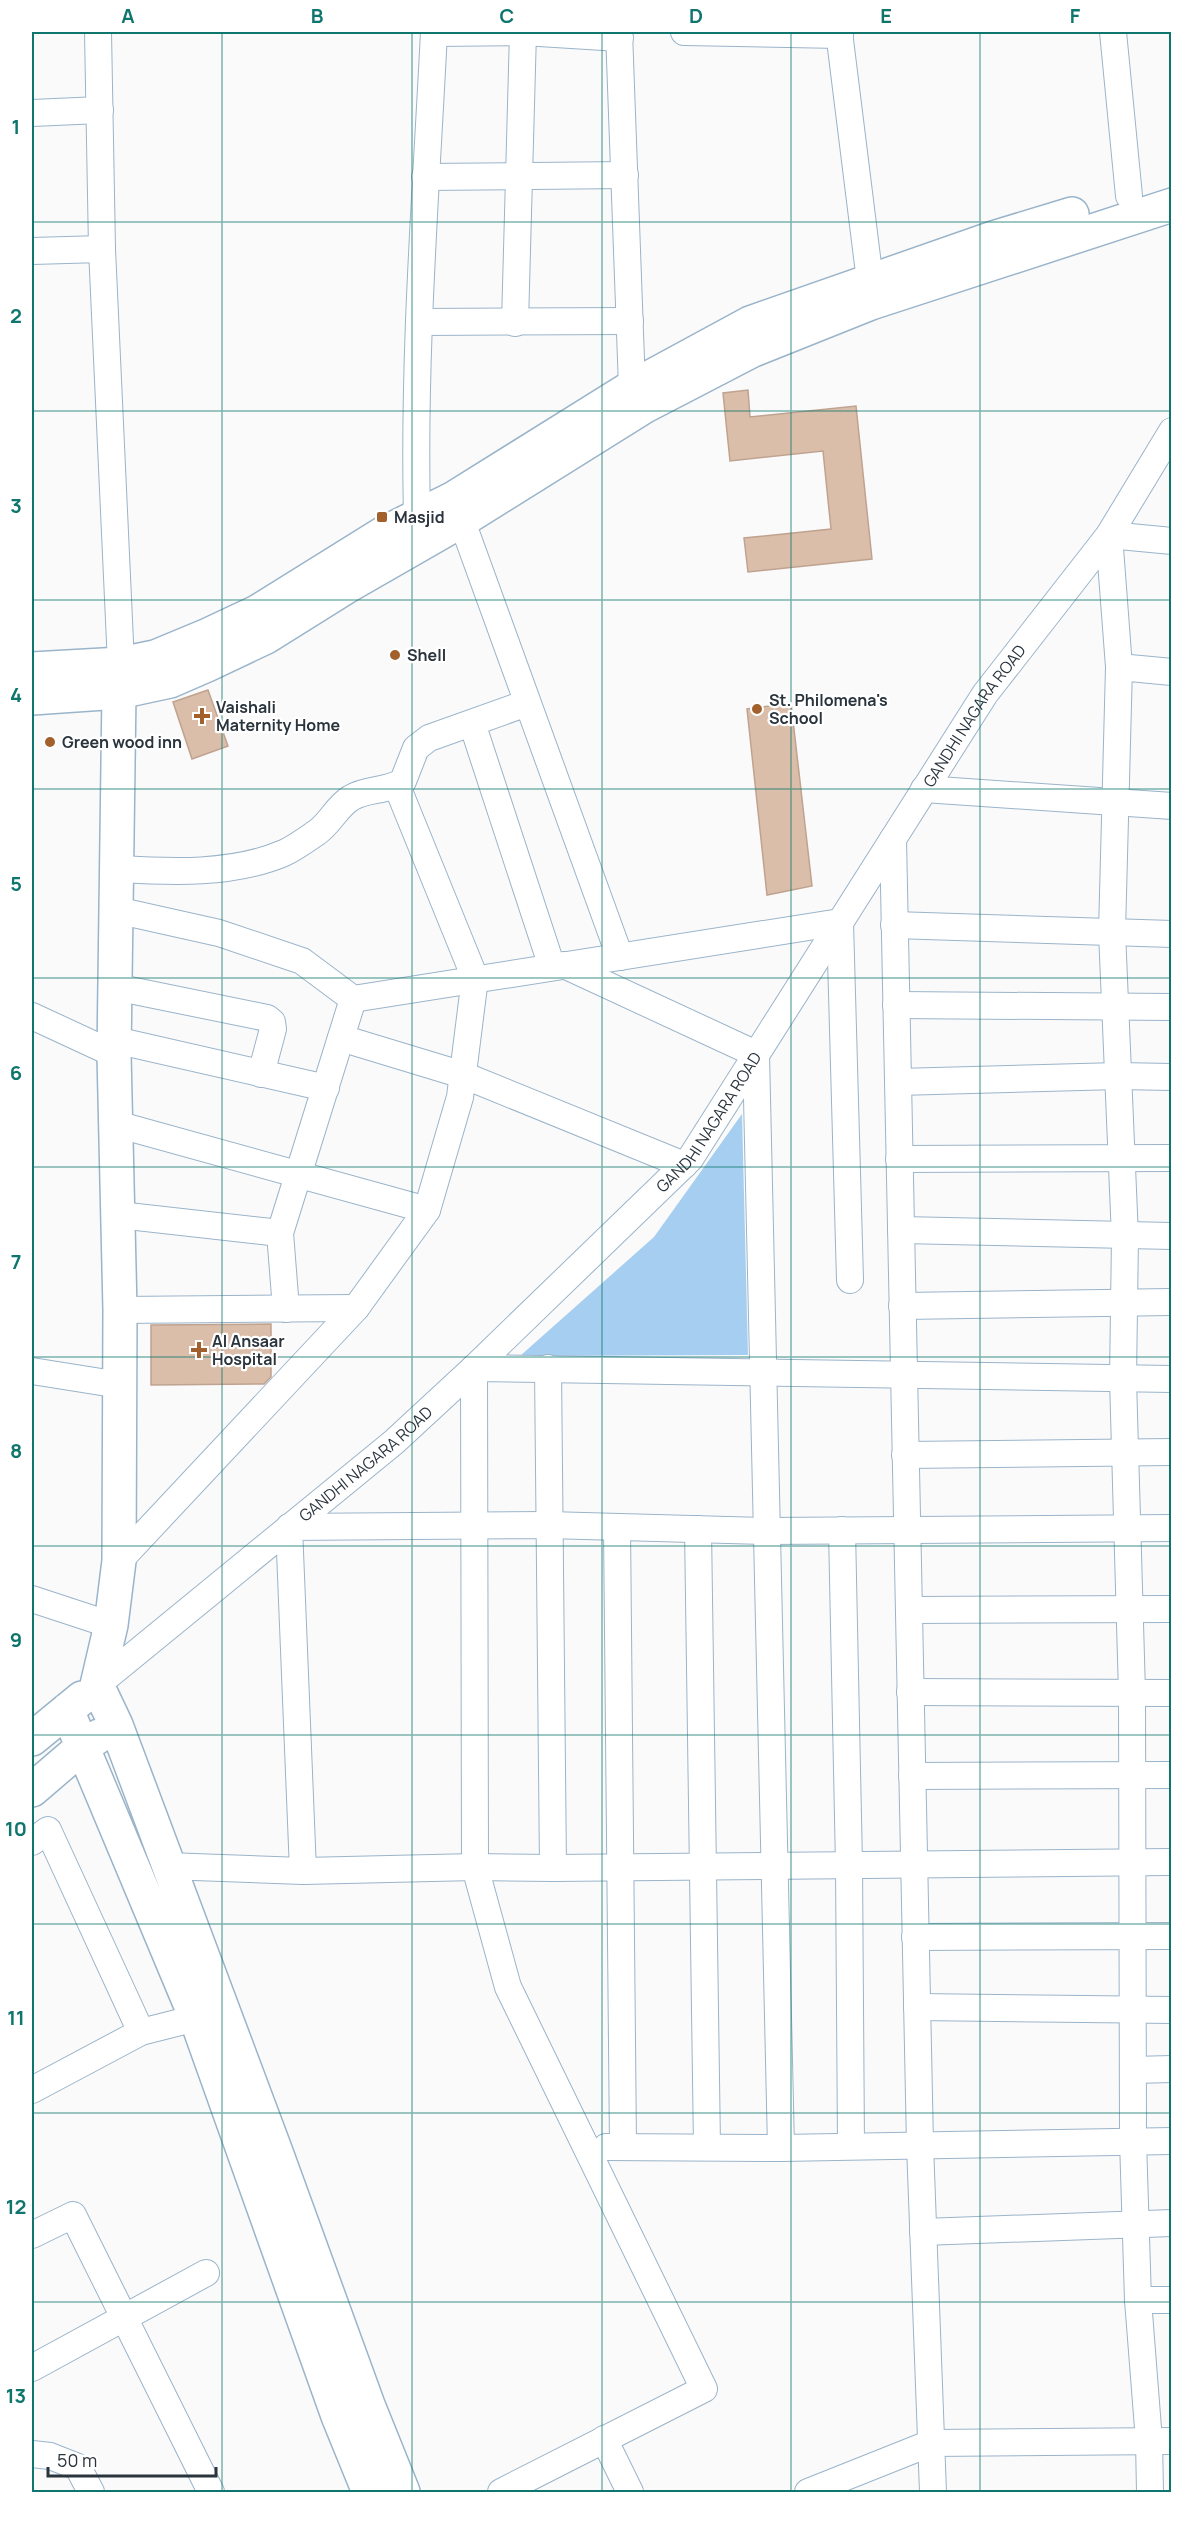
<svg xmlns="http://www.w3.org/2000/svg" width="1203" height="2524" viewBox="0 0 1203 2524" font-family="Manrope,sans-serif">
<style>
.green{fill:#a5cef0}
.building{fill:#dbbeaa;stroke:#bfa390;stroke-width:1.5}
.lines{fill:none;stroke-linecap:round;stroke-linejoin:round}
.minor-casing{stroke:#9ab4ca;stroke-width:28}
.major-casing{stroke:#9ab4ca;stroke-width:36}
.minor{stroke:#fff;stroke-width:26}
.major{stroke:#fff;stroke-width:33}
.grid{fill:none;stroke:#0f766e;stroke-width:1.5;stroke-opacity:0.55}
.poi-dot{fill:#a1602c;stroke:#fff;stroke-width:2}
.labels{text-anchor:middle;stroke-width:4.5;stroke-linejoin:round;paint-order:stroke}
.poi-label{font-size:16px;font-weight:bold;fill:#2a343d;stroke:#fff;text-anchor:start}
.street-label{font-size:16px;fill:#2a343d;stroke:#fff}
.neatline{fill:none;stroke:#0f766e;stroke-width:2}
.grid-label{font-size:20px;text-anchor:middle;font-weight:bold;fill:#0f766e}
</style>
<rect width="100%" height="100%" fill="#fafafa"/>
<path class="green" d="M742,1114L748,1355L520,1356L654,1237Z"/>
<path class="building" d="M748,390L750,417L856,406L872,559L748,572L744,538L831,529L823,451L730,461L723,393Z
M208,690L228,746L192,759L173,702Z
M791,703L812,886L767,895L747,709Z
M271,1324V1377L264,1384L151,1385V1325Z"/>
<g class="lines">
<defs>
<g id="minor">
<path d="M98,32L102,249L121,664"/>
<path d="M619,32L632,387"/>
<path d="M684,32L840,35"/>
<path d="M839,32L870,281"/>
<path d="M1113,32L1129,196"/>
<path d="M434,33L523,32L620,38"/>
<path d="M32,113L100,110"/>
<path d="M425,177L625,175"/>
<path d="M32,251L102,249"/>
<path d="M419,322L630,321"/>
<path d="M515,323L523,32"/>
<path d="M456,505L620,957"/>
<path d="M417,517C413,355 426,193 434,32"/>
<path d="M1119,667L1172,672"/>
<path d="M472,723L552,967"/>
<path d="M924,789L1172,806"/>
<path d="M893,839L920,2145L933,2492"/>
<path d="M117,869C172,872 232,875 284,853C295,848 306,840 316,833C330,824 337,806 351,798C367,788 387,792 403,781L416,748L429,738L527,703"/>
<path d="M116,910L219,933L302,961L353,999L840,922L850,1280"/>
<path d="M894,925L1172,934"/>
<path d="M564,965L756,1054L781,2148"/>
<path d="M115,987L267,1018L272,1022L273,1029L261,1074"/>
<path d="M896,1005L1172,1007"/>
<path d="M32,1016L114,1054"/>
<path d="M341,1038L463,1075L684,1165"/>
<path d="M115,1040L326,1088"/>
<path d="M898,1082L1118,1076L1172,1077"/>
<path d="M116,1124L427,1210"/>
<path d="M899,1159L1172,1158"/>
<path d="M119,1215L280,1233"/>
<path d="M901,1230L1172,1236"/>
<path d="M902,1306L1172,1302"/>
<path d="M286,1309L280,1233L353,999"/>
<path d="M120,1310L356,1308"/>
<path d="M548,1368L553,1868"/>
<path d="M32,1371L120,1385"/>
<path d="M905,1455L1172,1452"/>
<path d="M617,1527L623,2146"/>
<path d="M698,1529L707,2147"/>
<path d="M842,1530L849,1865L851,2146"/>
<path d="M119,1561L356,1308L427,1210L460,1097L475,978L397,786"/>
<path d="M32,1599L111,1625"/>
<path d="M909,1610L1172,1609"/>
<path id="s1" d="M97,1685L394,1442L474,1368L690,1159L985,694L1109,535L1172,431"/>
<path d="M910,1692L1172,1693"/>
<path d="M912,1776L1172,1775"/>
<path d="M32,1842L48,1830L141,2032"/>
<path d="M167,1866L303,1871L475,1867L553,1868L1172,1862"/>
<path d="M303,1871L289,1527L548,1525L767,1531L1172,1528"/>
<path d="M915,1937L1172,1936"/>
<path d="M917,2007L1172,2010"/>
<path d="M1133,2070L1172,2069"/>
<path d="M32,2090L141,2032L196,2018"/>
<path d="M606,2147L781,2148L1172,2141"/>
<path d="M923,2232L1172,2223"/>
<path d="M32,2235L73,2215L211,2492"/>
<path d="M1138,2300H1172"/>
<path d="M32,2368L206,2273"/>
<path d="M604,2439L630,2492"/>
<path d="M32,2454L50,2456L78,2467L91,2492"/>
<path d="M501,2492L704,2389L508,1987L475,1867L474,1368L1172,1379"/>
<path d="M808,2492L931,2443L1172,2441"/>
<path d="M1150,2492L1149,2441L1138,2300L1133,2140L1132,1693L1123,1379L1125,1237L1112,932L1119,667L1109,535L1172,541"/>
</g>
<path id="major" d="M32,669L121,664L155,657L208,635L257,612L384,533L454,498L632,387L750,323L993,238L1072,214
M119,692L114,1054L120,1310L119,1561L111,1625L97,1685L116,1725L276,2152L368,2405L403,2492
M32,698L119,692L170,681L209,664L266,637L346,587L461,521L645,406L751,351L871,303L1172,205
M67,1710L196,2018L338,2416L369,2492
M32,1739L82,1698
M32,1790L81,1748L99,1736"/>
</defs>
<use href="#minor" class="minor-casing"/>
<use href="#major" class="major-casing"/>
<use href="#minor" class="minor"/>
<use href="#major" class="major"/>
</g>
<path class="grid" d="M222,32V2492M412,32V2492M602,32V2492M791,32V2492M980,32V2492M32,222H1172M32,411H1172M32,600H1172M32,789H1172M32,978H1172M32,1167H1172M32,1357H1172M32,1546H1172M32,1735H1172M32,1924H1172M32,2113H1172M32,2302H1172"/>
<g class="poi-dot">
<rect x="376" y="511" width="12" height="12" rx="3"/>
<circle cx="395" cy="655" r="6"/>
<circle cx="757" cy="709" r="6"/>
<path d="M199 707h6v6h6v6h-6v6h-6v-6h-6v-6h6z"/>
<circle cx="50" cy="742" r="6"/>
<path d="M196 1341h6v6h6v6h-6v6h-6v-6h-6v-6h6z"/>
</g>
<g class="labels">
<g class="poi-label">
<text x="394" y="523">Masjid</text>
<text x="407" y="661">Shell</text>
<text x="769" y="706">St. Philomena's<tspan x="769" dy="18">School</tspan></text>
<text x="216" y="713">Vaishali<tspan x="216" dy="18">Maternity Home</tspan></text>
<text x="62" y="748">Green wood inn</text>
<text x="212" y="1347">Al Ansaar<tspan x="212" dy="18">Hospital</tspan></text>
</g>
<g class="street-label">
<text dy="6" stroke="none"><textPath href="#s1" startOffset="1320">GANDHI NAGARA ROAD</textPath></text>
<text dy="6" stroke="none"><textPath href="#s1" startOffset="834">GANDHI NAGARA ROAD</textPath></text>
<text dy="6" stroke="none"><textPath href="#s1" startOffset="348">GANDHI NAGARA ROAD</textPath></text>
</g>
</g>
<rect width="1203" height="2524" fill="none" stroke="#ffffff" stroke-width="66"/>
<path d="M48 2467v9h168v-9" fill="none" stroke="#2a343d" stroke-width="3"/>
<text x="57" y="2467" font-size="18" fill="#2a343d" stroke="#ffffff" stroke-width="4.5" paint-order="stroke">50 m</text>
<rect x="33" y="33" width="1137" height="2458" class="neatline"/>
<g class="grid-label">
<text x="128" y="23">A</text>
<text x="317" y="23">B</text>
<text x="507" y="23">C</text>
<text x="696" y="23">D</text>
<text x="886" y="23">E</text>
<text x="1075" y="23">F</text>
<text x="16" y="134">1</text>
<text x="16" y="323">2</text>
<text x="16" y="513">3</text>
<text x="16" y="702">4</text>
<text x="16" y="891">5</text>
<text x="16" y="1080">6</text>
<text x="16" y="1269">7</text>
<text x="16" y="1458">8</text>
<text x="16" y="1647">9</text>
<text x="16" y="1836">10</text>
<text x="16" y="2025">11</text>
<text x="16" y="2214">12</text>
<text x="16" y="2403">13</text>
</g>
</svg>
